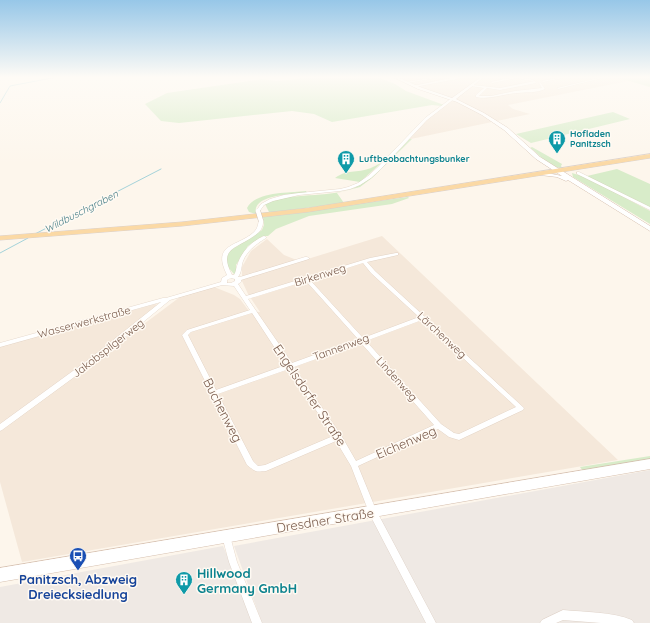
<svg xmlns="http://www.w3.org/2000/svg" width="650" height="623" viewBox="0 0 650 623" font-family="Quicksand,sans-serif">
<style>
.residential{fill:#f5e8da}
.industrial{fill:#efe9e4}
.green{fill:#d8ecc9}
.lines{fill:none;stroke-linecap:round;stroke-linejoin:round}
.stream{stroke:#a5d3da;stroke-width:1}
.river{fill:#bfe3e8;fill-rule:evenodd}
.street-casing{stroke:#d1beb0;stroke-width:0.5}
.secondary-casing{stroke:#d6c0b0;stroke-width:1}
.primary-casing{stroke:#dad1cd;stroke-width:1}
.street{fill:#fff;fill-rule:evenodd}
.secondary{fill:#fff;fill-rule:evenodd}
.primary{fill:#fbd9a5;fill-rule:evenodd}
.street-bridge-casing{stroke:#d1beb0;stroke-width:5.5;stroke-linecap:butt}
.street-bridge{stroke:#fff;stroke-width:4.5}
.labels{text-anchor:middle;stroke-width:3;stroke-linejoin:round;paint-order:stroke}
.far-culture-label{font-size:9px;font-weight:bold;fill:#0d838f;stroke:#fffaf3;text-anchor:start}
.far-water-label{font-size:10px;font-style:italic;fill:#437c86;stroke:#fffaf3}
.street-label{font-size:11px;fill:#7a5c4d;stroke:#fffaf3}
.near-street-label{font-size:13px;fill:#7a5c4d;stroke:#fffaf3}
.near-culture-label{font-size:13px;font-weight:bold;fill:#0d838f;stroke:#fffaf3;text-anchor:start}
.near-transit-label{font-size:13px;font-weight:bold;fill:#164399;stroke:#fffaf3}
</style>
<rect width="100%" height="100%" fill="#fdf6ec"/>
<path class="residential" d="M397,77H624L633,80L508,105L513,109L530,114L406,140L427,119L452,100Z
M382,236L618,460L22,562L0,482V347L156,304L157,305L1,431L180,297L214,287L234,295L240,299L249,311L260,312L248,294L242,281V267L251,251L267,239L284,255L294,259L298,262Z"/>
<path class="industrial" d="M650,470V623H262L234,546Z
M223,546L255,623H0V587Z"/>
<path class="green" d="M320,77H378L395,84L406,91L444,105L442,107L426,118L388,157L360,182L335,178C349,168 359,174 373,167C390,160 407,137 421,123C427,117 436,112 442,106L432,105L332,122L314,114L292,111L179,123L161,121L145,104L167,93L263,79L277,81Z
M624,77L650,78V87L619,78Z
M613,112L630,119L531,143L516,134Z
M409,139H412L372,178L360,187L337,193L344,203L275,212H269L265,204C293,191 326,199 354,188C369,182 399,152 409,139Z
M532,147L562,164L561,166L562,168C548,168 540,154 530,148Z
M617,169L650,184V208L587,176Z
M572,173L585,177L650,211V224L573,177Z
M306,191L307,193C294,194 251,194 256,214L249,212L247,208C256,191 290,193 306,191Z
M408,197L409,198L392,204L309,216L276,229L268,236H263L248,246L236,265V273L234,274L227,266L226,256L231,250L262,230L264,225L263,217Z
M650,456V460L583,471L580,467Z"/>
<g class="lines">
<path class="stream" d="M619,77H623
M0,103L10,86L57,77
M35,234L161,169
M0,253L28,238"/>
<path class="river" d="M645,77H650V79Z"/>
<defs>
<path id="street" d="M438,77H441L407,83L406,82Z
M456,77L457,79L414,87L413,86Z
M515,77L534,80L533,81L517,78L492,83L491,82Z
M564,77H567L543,82L542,81Z
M598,77H600L602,78L558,89L557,88L599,78Z
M535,81L536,83L500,90L487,88L479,96H491L515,91L542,88L539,83L540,82L545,89C537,93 526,92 517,93C503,94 490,100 476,97V95L484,88L471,86L472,85L500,88Z
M452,98L454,99L427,120L381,169L371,178L360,185L350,189L340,191L299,195L273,201L264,205L259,212H257L256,211L261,204L270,199L284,195L299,193L340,189L348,187L358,183L368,176L378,167L425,118Z
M577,172H579L650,207V210L577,174Z
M259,220H263V221C263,223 263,225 262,227C261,231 257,234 254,236C236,249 218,248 232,275H234C236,272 236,268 238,263C242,251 252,241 264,236L266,237V238C256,244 247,251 243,261C241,266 242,272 238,277H240L305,257H307L309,258V259L241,280V282L238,284L246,296L370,258L396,253H398V255L367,262L375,271L524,408L523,410L459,440L449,437L438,429L358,466L376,510L436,623H426L370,515L351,466L336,441L266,471C255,472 256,472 247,465L182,335L187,330L250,310L234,286L222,285L170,300L92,364L2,430L0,431V424L88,360L161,302L0,347V343L163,298H166L221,282L222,278L227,275C211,243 238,247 254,232C258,228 258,224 259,220ZM363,263L371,273L419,317L363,338L310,280ZM231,278L235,279V281L231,283H227V280ZM306,281L358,339L292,363L248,299ZM252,313L286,365L216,390L188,335L191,332ZM422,320L516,407L459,434L454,433L441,424L366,341ZM361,343L434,425L356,461L341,435L294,367ZM289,369L333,436L265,465L258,466L253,461L218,394Z
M226,532L229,533L230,536L237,562L262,623H252L229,562L222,536L223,533Z
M563,610C584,612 613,612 632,620L634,623H601L563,620L556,623H540L542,620Z"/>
<path id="secondary" d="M393,77H397L420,87L452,98L481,77H484L456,99L484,113L508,128L540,157L650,226V231L568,180L566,181L557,177L540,175V173L542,172L562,176L536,159L504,130L482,115L457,102L418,89Z
M650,459V469L0,582V568Z"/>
<path id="primary" d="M650,154V158L308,212L182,226L0,240V236L182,222L308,208Z"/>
</defs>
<use href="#street" class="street-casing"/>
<use href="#secondary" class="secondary-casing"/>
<use href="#primary" class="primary-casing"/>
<use href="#street" class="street"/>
<use href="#secondary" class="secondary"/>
<use href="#primary" class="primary"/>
<defs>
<path id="street-bridge" d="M258,211L261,221"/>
</defs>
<use href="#street-bridge" class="street-bridge-casing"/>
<use href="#street-bridge" class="street-bridge"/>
</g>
<linearGradient id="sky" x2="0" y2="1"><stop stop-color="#97c7e8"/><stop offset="0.47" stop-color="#fefbf6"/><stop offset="1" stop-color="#fefbf6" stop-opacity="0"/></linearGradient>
<rect width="650" height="164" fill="url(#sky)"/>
<defs>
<symbol id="building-pin" viewBox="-11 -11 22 30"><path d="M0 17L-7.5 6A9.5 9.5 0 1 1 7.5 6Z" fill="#0f9aa8" stroke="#fffaf3"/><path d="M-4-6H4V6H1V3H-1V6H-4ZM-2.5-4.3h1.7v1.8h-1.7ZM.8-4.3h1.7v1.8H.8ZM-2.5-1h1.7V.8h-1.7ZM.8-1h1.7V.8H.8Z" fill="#fff"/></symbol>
<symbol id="bus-pin" viewBox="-11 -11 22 30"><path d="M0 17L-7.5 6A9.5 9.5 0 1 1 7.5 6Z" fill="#1a4fb4" stroke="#fffaf3"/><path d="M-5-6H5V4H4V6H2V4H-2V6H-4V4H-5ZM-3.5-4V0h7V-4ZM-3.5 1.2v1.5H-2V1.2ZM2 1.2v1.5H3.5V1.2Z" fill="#fff"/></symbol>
</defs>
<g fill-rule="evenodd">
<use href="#building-pin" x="547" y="129" width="20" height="27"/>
<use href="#building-pin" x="336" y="149" width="20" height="27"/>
<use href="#bus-pin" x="68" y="546" width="20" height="27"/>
<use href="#building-pin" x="174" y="570" width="20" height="27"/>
</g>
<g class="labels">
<g class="far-culture-label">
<text x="570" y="137">Hofladen<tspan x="570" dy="10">Panitzsch</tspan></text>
<text x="359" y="162">Luftbeobachtungsbunker</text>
</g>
<g class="far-water-label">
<text transform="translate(81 211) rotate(-27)" y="4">Wildbuschgraben</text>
</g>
<g class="street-label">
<text transform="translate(320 275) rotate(-17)" y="4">Birkenweg</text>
<text transform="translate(84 322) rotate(-15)" y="4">Wasserwerkstraße</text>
<text transform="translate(442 335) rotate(43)" y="4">Lärchenweg</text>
<text transform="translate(341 347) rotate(-20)" y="4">Tannenweg</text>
<text transform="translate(108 348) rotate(-38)" y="4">Jakobspilgerweg</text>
<text transform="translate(397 379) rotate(48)" y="4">Lindenweg</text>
</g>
<g class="near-street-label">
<text transform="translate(310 395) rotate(56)" y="5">Engelsdorfer Straße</text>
<text transform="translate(223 410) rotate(63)" y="5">Buchenweg</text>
<text transform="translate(406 442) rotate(-23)" y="5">Eichenweg</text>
<text transform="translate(325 520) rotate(-9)" y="5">Dresdner Straße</text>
</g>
<g class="near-culture-label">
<text x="197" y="578">Hillwood<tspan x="197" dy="15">Germany GmbH</tspan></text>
</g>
<g class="near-transit-label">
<text x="78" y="584">Panitzsch, Abzweig<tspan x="78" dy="15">Dreiecksiedlung</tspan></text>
</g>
</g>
</svg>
